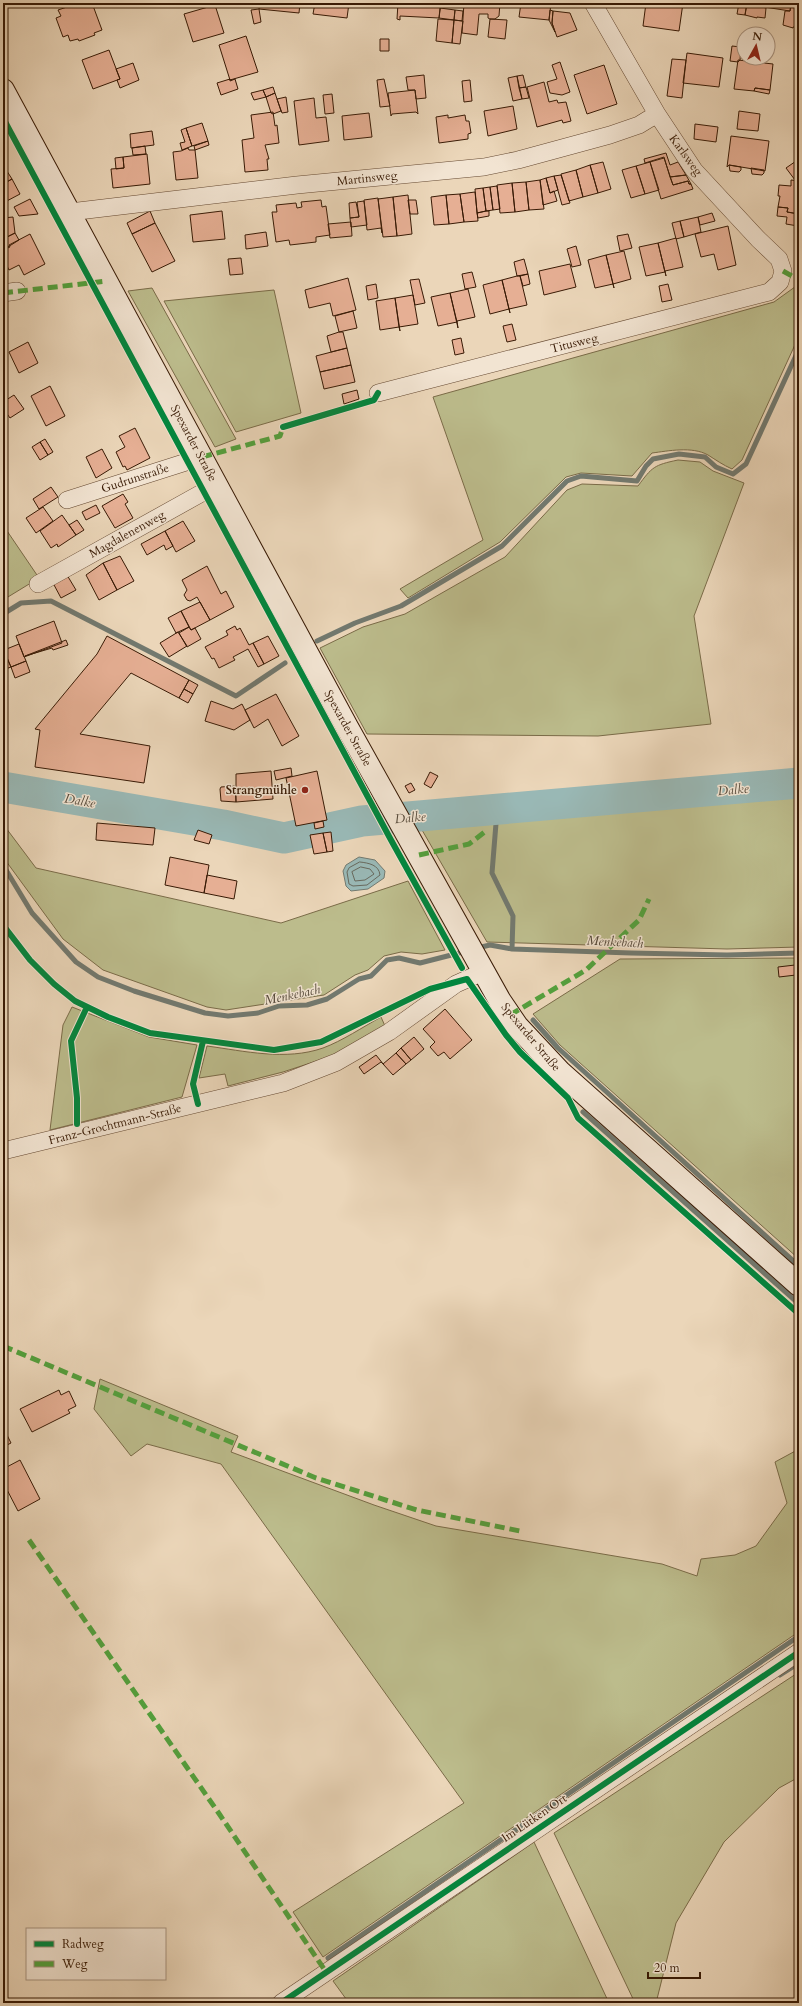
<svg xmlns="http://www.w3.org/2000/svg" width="802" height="2006" viewBox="0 0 802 2006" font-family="Cardo,serif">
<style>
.green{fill:#bcbc8c;stroke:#7a6b48}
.water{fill:#99b8b5;stroke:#72796f}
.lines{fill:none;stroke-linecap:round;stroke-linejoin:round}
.shore{stroke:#68695d;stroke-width:1}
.stream{stroke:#72796f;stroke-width:5}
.river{stroke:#99b8b5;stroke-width:31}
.building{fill:#e6af94;stroke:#381a05}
.street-casing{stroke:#654932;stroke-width:18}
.secondary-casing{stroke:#381a05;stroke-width:24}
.street{stroke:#f2e4d2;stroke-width:17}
.secondary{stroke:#f2e4d2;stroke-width:22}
.quiet{stroke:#53a13d;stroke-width:5;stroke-dasharray:10 5;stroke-linecap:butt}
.cycleway-casing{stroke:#f2e4d2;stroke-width:8}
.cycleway{stroke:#00873e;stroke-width:6}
.poi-dot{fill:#8f2418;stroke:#f2e4d2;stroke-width:1.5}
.labels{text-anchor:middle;stroke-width:3;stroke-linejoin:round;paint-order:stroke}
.street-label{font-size:12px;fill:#381a05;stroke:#f2e4d2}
.poi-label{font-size:12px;font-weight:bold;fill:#381a05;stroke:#f2e4d2;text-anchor:end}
.water-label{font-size:13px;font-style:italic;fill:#55493a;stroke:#f2e4d2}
</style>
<rect width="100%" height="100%" fill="#ebd6b9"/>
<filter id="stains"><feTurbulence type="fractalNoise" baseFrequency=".005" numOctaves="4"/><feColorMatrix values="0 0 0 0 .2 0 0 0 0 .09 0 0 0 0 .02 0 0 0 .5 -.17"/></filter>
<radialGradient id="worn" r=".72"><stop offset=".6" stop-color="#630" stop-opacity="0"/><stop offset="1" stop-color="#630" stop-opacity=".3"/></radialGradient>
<path class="green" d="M799,284V336L742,460L732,469C723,465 716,460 708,455C692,446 668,451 652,453L632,476L581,473L566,477L500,542L408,598L400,589L483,540L433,397L774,302Z
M152,288L236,439L215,447L128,291Z
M274,290L301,413L236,432L164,301Z
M678,460L700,462L713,471L744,483L694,616L711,724L598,736L367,734L320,648L363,627L405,614L505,557L567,490L582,484L638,486C652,467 654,465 678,460Z
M3,525L39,578L3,600Z
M799,793V947L727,949L487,942L422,830Z
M3,824L36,868L281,923L408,881L445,950L422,954L401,952L384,956L368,970L355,975L324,995L226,1010L207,1007L103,970L63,939L3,857Z
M799,958V1259L560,1045L533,1014L620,959Z
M72,1007L149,1037L197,1045L182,1097L50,1130L63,1025Z
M381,1017L385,1026L332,1056L283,1072L228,1086L225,1074L199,1078L207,1046C244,1051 286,1061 323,1048C342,1041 363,1027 381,1017Z
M100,1379L238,1436L231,1452L374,1505L436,1526L662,1564L697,1576L701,1559L735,1555L756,1546L787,1503L775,1462L799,1449V1625L797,1633L323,1957L293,1912L464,1803L221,1464L147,1444L131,1456L94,1409Z
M799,1672V1777L779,1788L724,1842L676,1923L656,2003H635L554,1833Z
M534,1842L609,2003H349L333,1981Z"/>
<path class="water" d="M359,857L375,860L385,871L384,878L368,889L351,891L346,886L343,871L346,865Z"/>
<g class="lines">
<path class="shore" d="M360,862C369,863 379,865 380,875L367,885L353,886L349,884L347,872L349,868Z
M361,867L370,869L374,874L365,880L355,881L352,872Z"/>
<path class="stream" d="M3,614L21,603L51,601L236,696L285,663
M317,641L355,623L401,606L502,546L567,481L581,476L637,481L646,466L653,459L679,454L705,457L716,467L733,474L746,464L799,349
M497,811L492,873L513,916L512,949
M3,865L32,913L76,962L98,977L134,991L205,1013L228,1016L258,1013L279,1006L307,1005L327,999L359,979L371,976L387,960L399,958L420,963L467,951
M477,948L490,945L512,949L631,953L727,955L799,953
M533,1020L558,1048L799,1266
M583,1112L799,1304
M780,1675L799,1663
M328,1958L799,1636"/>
<path class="river" d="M3,787L223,825L284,838L362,821L799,783"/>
</g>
<path class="building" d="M70,3H92L102,30L94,33L95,35L79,41L78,39L70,41L68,35L63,37L56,18L61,16L58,10L67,7L66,5Z
M260,3H300L299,13L259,9Z
M315,3H349L347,18L313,14Z
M398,3H441L439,18L400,16V20L397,19Z
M464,3H500L499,16L495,19H490L488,18V14H479L477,35L462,33Z
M521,3H551L549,20L519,17Z
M646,3H683L679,31L643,26Z
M739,3H747L745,15L737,14Z
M747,3H759L758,6L766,8L765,18L757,17V18L745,15Z
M759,3H791L790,11L758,6Z
M215,5L224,33L193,42L184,14Z
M791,5L799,6L796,27H793V28L783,25L785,11H790Z
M440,8L455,10L454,20L439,18Z
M259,9L261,22L254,24L251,10Z
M455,10L463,11L462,21L454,20Z
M550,10L553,11L552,23L555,32L549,20Z
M553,11L570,13L577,30L557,37L552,23Z
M438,19L454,20L452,43L436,41Z
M490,19L507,20L505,39L488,37Z
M454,20L463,21L460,44L452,43Z
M246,36L258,72L230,80L219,45Z
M380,39H389V51H380Z
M732,46L741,47L740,60L738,62L730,61Z
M109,50L120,79L93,89L82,60Z
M687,53L723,58L719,87L683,83Z
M672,59L686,60L682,98L667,96Z
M738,60L773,64L770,90L755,88L754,91L734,89Z
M560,62L570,92L562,95L550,93L547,82L557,79L552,65Z
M133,63L139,80L120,88L117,80L120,79L116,69Z
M604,65L617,104L587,114L574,75Z
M424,75L426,98L416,99L415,90H408L406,77Z
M523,75L526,87L519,88L517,76Z
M517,76L522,99L513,101L508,78Z
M230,79V81L235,79L238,89L221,95L217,83Z
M384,79L390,106L380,107L377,80Z
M470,80L472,101L464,102L462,81Z
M544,82L549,102L557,100L558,103L566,102L571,121L563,123L562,120L537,127L527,87Z
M273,87L275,93L266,97L263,90Z
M526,87L529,98L522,99L519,88Z
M755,88L770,90L769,94L754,91Z
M263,90L266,97L254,100L251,93Z
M415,90L418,114L416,112L392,114L391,116L388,93Z
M275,93L281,111L273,114L271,113L266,97Z
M332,94L334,113L325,114L323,95Z
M286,97L288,112L282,113L277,99Z
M314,98L316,118L326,117L329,141L299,145L294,101Z
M513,106L517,129L488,136L484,111Z
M739,111L760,114L758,131L737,129Z
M273,112L275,126L277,125L279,143L265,145L269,159H267L268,170L245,172L242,140L254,138L251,115Z
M369,113L372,137L344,140L342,116Z
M448,115V118L465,115L466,121H469L471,133L468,134V139L439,143L436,117Z
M202,123L208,141L192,146L186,128Z
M695,124L718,127L716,142L694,139Z
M186,128L192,146L182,150L180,143L185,142L181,130Z
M152,131L154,145L131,148L130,134Z
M731,136L769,141L765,171L729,165L727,167Z
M208,141L209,145L195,150L194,146Z
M145,146L146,154L133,155L132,148Z
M188,148L189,150H195L198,178L176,180L173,152L181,151Z
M666,153L670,165L678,162L686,175L670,177L664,157L645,163L644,159Z
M147,154L150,184L113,188L111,169L124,168L123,157Z
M123,157L124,168L116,169L115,158Z
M664,158L673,185L688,181L689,184H691L693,189L661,199L650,162Z
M799,159V181L795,180L786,168Z
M603,162L611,189L598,193L590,165Z
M650,162L659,190L645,194L636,166Z
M3,165L12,179L3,184Z
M590,165L598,193L583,197L576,170Z
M729,165L741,167V170L739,172L730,171Z
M636,166L645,194L631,198L622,170Z
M751,168L764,170V173L762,175L752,174Z
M576,170L583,197L569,201L561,174Z
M561,175L570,203L562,205L554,176Z
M686,175L691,184H689L688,181L673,185L670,177Z
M554,176L558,190L550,193L546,178Z
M546,178L550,193L554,191L557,201L543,205L540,180Z
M12,179L20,194L3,203V184Z
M540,180L544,209L529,210L526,182Z
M791,180L799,181V214L787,212L788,208L778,207L780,196H778L779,185L791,186Z
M526,182L529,210L515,212L512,183Z
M512,183L515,212L500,213L497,185Z
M497,186L500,209L493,210L490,187Z
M490,187L493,210L486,211L483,188Z
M483,188L486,211L477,213L475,189Z
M475,192L478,221L464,222L460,194Z
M460,194L464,222L449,224L446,195Z
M408,195L412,234L397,236L393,197Z
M446,195L449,224L434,225L431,197Z
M393,197L397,236L383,237L378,199Z
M378,198L382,233L381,228L367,230L364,200Z
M30,199L38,214L19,216L14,207Z
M321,200L322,207L326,206L330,235L316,237V242L290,245L289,240L276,242L272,212H277L276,205L296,203L297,208L302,207L301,202Z
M408,200H416L418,214H410Z
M364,201L367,225L351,227L350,218L359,217L357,202Z
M356,202L359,217L350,218L349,203Z
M778,207L788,208L787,212L799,214L798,226L786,224L787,217L777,216Z
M150,211L155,223L132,234L127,223Z
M222,211L225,239L193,242L190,215Z
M486,211H489V216L478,218L477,213Z
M712,213L715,221L700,225L698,217Z
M13,217L15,233L3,239V218Z
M698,217L701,232L684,237L680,221Z
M680,221L684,237L676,239L672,223Z
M351,222L352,236L330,238L328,224Z
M155,223L175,261L152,272L132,234Z
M728,226L736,265L718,270L714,254L701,257L695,234Z
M266,232L268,246L246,249L245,235Z
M15,233L19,240L3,250V239Z
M30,234L45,264L24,275L19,265L9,270L3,258V250L10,247L9,245Z
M628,234L632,248L620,251L617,236Z
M676,238L683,267L665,271L666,276L658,243Z
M658,243L665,272L646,276L639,247Z
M576,246L581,265L572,267L567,249Z
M624,251L631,279L613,284L614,288L606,255Z
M606,255L613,284L595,288L588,260Z
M241,258L243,274L230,275L228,259Z
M524,259L528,274L517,276L514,262Z
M570,264L576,287L544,295L539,271Z
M472,272L476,287L465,289L462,274Z
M528,274L530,284L523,286L520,276Z
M517,276H520L527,305L509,309L510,313L502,280Z
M348,278L356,310L333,316L330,303L309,308L305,290Z
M419,279L425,303L415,305L410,280Z
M502,280L509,309L490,314L483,285Z
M376,284L378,298L368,300L366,286Z
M668,284L672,300L662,302L659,286Z
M468,289L475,317L457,321L458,328L450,293Z
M450,293L457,322L438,326L431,297Z
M413,295L418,324L399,327L400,331L395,298Z
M395,298L399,327L380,330L376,301Z
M353,311L357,328L339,332L335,316Z
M512,324L516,340L507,342L503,326Z
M339,332H343L347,348L331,352L327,336Z
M461,338L464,353L455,355L452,340Z
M28,342L38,363L19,373L9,352Z
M347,348L351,365L320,372L316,356Z
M351,365L355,382L324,389L320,372Z
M50,386L65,416L46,426L31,396Z
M357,390L359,399L344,404L342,394Z
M14,395L24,409L10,418L3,408V402Z
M135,428L150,458L127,470L125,466L123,467L116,452L125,447L119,436Z
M45,439L53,452L48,455L40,442Z
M40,442L48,455L40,460L32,447Z
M102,449L112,468L96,478L86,457Z
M51,487L58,497L39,509L33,499Z
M123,494L128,502L125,504L133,518L115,528L102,506Z
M96,505L100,513L86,520L82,512Z
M43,507L53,521L36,533L26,518Z
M62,515L76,535L58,547L57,544L51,548L40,531Z
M77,520L84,530L76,535L69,525Z
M183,521L195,541L176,552L165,531Z
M165,531L173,546L166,550L164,545L147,555L141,544Z
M120,556L134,581L117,590L103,563Z
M103,563L117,590L99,600L86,575Z
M207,566L221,594L226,591L234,607L210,620L197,597L190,601L187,600L184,595L187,590L182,580Z
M67,575L76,590L61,598L53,583Z
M200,602L210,620L191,630L181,611Z
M181,611L189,627L176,633L168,618Z
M54,621L62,643L24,657L16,636Z
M235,626L237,630L240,628L249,645L253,643L264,664L258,667L248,649L233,657L235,660L219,668L214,658L212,659L205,647L228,635L226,631Z
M189,627L191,630L195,628L201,639L187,647L179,633Z
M178,632L187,646L169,657L160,643Z
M107,636L189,680L179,698L131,673L80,734L150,746L144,783L35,767L40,730L35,729L97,654Z
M268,636L279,656L264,664L253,643Z
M66,640L68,645L53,650L52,648L25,656Z
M19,644L26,661L11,667L4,650Z
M3,650L11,667L3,670Z
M26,661L30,672L15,678L11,667Z
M189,680L198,685L193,694L184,689Z
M184,689L193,694L188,703L179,698Z
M276,694L299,736L282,746L268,719L254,728L245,710Z
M211,701L233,709L242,704L250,720L234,730L205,721Z
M291,768L292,776L276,780L274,771Z
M271,771L273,799L236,802V774Z
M317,771L327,820L296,826L286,778Z
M430,772L438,776L431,788L424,784Z
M411,783L415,790L409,793L405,786Z
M235,786L236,802L221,801L220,789L221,787Z
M323,821L324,827L315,829L314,823Z
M97,823L155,828L153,845L96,840Z
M198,830L212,835L209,844L194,840Z
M331,832L333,851L327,852L323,833Z
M323,833L327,852L314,854L310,835Z
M170,857L209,865L204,893L165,885Z
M207,875L237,881L234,899L204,893Z
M795,965L796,975L779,977L778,967Z
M445,1009L472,1040L450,1059L444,1052L438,1056L430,1047L435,1042L423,1029Z
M414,1037L424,1049L411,1060L401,1048Z
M401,1048L411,1060L406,1064L396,1053Z
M396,1053L406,1064L393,1075L383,1064Z
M376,1055L384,1065L381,1062L364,1074L359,1067Z
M59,1390L61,1395L69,1391L76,1406L68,1410L70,1413L32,1432L20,1409Z
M3,1427L11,1443L3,1447Z
M20,1460L40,1499L18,1511L3,1482V1469Z"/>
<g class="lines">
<defs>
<path id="street" d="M70,212L297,185L484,167L518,160L610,135L639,125L657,114
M3,293L17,291
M378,393L769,292L780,282L783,271L779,259L758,239L694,170L657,114L593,3
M67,500L202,457
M38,584L216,485
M3,1151L283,1083L337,1062L389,1032L456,984L483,972
M281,2003L799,1652"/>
<path id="secondary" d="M3,90L347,727L500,1001L517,1026L560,1072L799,1285"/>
</defs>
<use href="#street" class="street-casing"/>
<use href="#secondary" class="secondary-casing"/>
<use href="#street" class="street"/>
<use href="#secondary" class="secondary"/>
<path class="quiet" d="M783,271L799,280
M3,293L107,281
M202,457L280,436L283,427L286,426
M419,855L469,844L486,831
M510,1015L586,970L639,920L649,899
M3,1346L316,1478L417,1510L520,1531
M29,1540L220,1815L326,1972"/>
<defs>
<path id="cycleway" d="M3,118L391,840L462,968
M283,427L374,400L378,393
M3,925L30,960L54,984L75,1001L108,1017L150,1033L274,1050L321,1042L430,989L467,979L506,1035L520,1052L568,1098L578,1118L799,1314
M198,1104L193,1084L203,1041
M77,1124V1098L71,1041L87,1007
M281,2003L799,1652"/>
</defs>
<use href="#cycleway" class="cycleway-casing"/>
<use href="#cycleway" class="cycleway"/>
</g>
<circle class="poi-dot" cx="305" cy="790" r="4"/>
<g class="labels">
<g class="street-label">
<text transform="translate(686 155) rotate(54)" y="4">Karlsweg</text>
<text transform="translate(367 178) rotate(-6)" y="4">Martinsweg</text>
<text transform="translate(574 343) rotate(-14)" y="4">Titusweg</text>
<text transform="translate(194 443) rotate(62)" y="4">Spexarder Straße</text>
<text transform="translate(135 478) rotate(-18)" y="4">Gudrunstraße</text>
<text transform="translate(127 534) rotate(-29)" y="4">Magdalenenweg</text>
<text transform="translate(348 728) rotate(61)" y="4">Spexarder Straße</text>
<text transform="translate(531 1037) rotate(50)" y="4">Spexarder Straße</text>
<text transform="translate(115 1124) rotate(-14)" y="4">Franz-Grochtmann-Straße</text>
<text transform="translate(534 1818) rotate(-34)" y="4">Im Lütken Ort</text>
</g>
<g class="poi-label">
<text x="297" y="794">Strangmühle</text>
</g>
<g class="water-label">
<text transform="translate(733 789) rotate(-5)" y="5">Dalke</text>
<text transform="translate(80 800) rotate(10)" y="5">Dalke</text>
<text transform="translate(410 817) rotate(-5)" y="5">Dalke</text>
<text transform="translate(615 941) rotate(3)" y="5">Menkebach</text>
<text transform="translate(292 994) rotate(-12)" y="5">Menkebach</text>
</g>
</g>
<rect width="802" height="2006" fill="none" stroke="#ebd6b9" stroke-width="16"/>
<rect x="4" y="4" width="794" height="1998" fill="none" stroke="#381a05" stroke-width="2"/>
<rect x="8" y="8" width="786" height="1990" fill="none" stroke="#381a05"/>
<rect x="26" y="1928" width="140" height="52" fill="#f2e4d2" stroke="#a89380"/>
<rect x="34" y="1941" width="20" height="6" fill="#00873e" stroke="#a89380"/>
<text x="62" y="1948" font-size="12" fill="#381a05">Radweg</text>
<rect x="34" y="1961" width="20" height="6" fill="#53a13d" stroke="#a89380"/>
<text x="62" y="1968" font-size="12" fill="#381a05">Weg</text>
<g transform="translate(756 46) rotate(8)"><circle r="19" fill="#f2e4d2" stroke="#a89380"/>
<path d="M0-3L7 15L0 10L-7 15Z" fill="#8f2418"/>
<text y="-6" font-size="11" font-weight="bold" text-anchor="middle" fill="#381a05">N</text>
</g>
<path d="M648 1972v6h52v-6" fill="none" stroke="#381a05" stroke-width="2"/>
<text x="654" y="1972" font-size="12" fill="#381a05" stroke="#f2e4d2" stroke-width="3" paint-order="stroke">20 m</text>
<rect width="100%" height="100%" filter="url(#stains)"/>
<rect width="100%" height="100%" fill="url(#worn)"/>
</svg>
